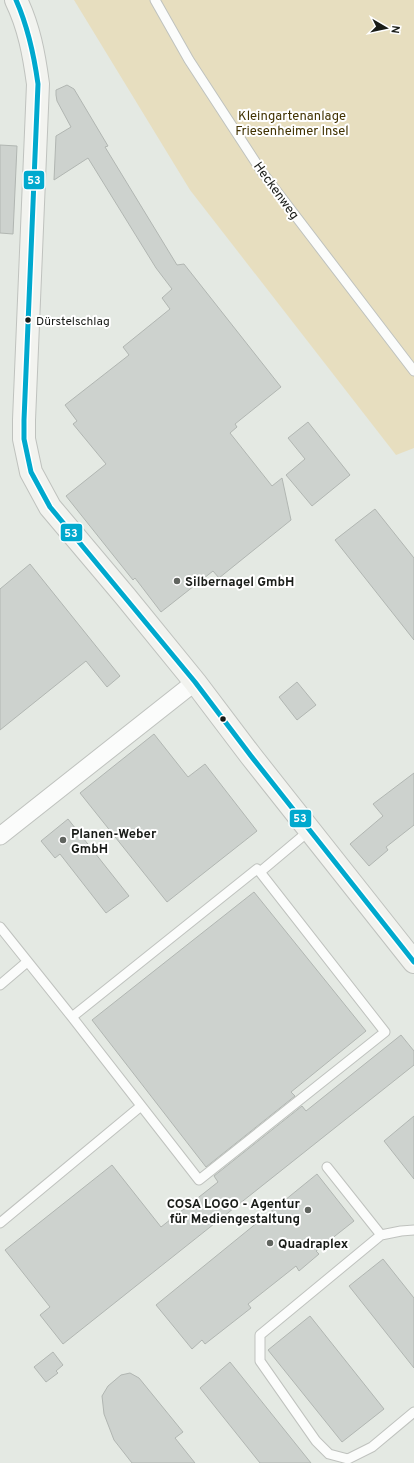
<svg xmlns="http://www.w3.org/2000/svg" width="414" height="1463" viewBox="0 0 414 1463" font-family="Overpass,sans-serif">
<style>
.green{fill:#e7debf}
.building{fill:#cdd2ce;stroke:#b1b6b2}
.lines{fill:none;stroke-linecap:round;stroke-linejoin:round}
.lane-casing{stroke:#bfc2be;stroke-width:11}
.street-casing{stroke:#bfc2be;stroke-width:19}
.secondary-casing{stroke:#bfc2be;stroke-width:24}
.lane{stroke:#fbfcfb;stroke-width:9}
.street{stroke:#fbfcfb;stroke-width:17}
.secondary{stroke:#f2f3ef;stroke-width:22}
.bus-1-casing{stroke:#fff;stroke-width:8}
.bus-1{stroke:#00a9ce;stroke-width:5}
.bus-dot{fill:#191c18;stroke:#fff;stroke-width:1.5}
.poi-dot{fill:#60645f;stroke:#fff;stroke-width:1.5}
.labels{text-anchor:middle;stroke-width:4;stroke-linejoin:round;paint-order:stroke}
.bus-label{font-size:12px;fill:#191c18;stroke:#fff;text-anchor:start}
.park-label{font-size:13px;fill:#413201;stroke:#fff}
.street-label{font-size:13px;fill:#191c18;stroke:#fff}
.poi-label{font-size:13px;font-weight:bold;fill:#191c18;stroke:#fff;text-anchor:start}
.line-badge{stroke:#fff;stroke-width:1.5}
.badge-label{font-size:11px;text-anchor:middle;font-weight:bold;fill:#fff}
</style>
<rect width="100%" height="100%" fill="#e4e9e3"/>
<path class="green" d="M74,0H414V448L396,455L190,190Z"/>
<path class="building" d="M67,85L74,89L108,146L105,147L177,265L184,264L281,387L235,424L237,427L230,433L272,486L282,478L291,520L219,578L213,571L161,612L135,578L133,580L66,496L106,464L73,424L77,421L65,405L129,355L123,347L170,309L162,298L172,289L156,268L88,158L54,180L56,136L71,127L57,101L56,95V90Z
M0,145L17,146L13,234L0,233Z
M308,422L350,475L312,506L286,475L305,459L288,438Z
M375,509L414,558V640L335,540Z
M30,564L120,676L107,687L86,661L0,730V589Z
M297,682L316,705L297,720L279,697Z
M154,734L188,777L205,764L257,831L167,902L80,793Z
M414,773V825L386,847L388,850L369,866L350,844L383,816L373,804Z
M68,819L129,896L106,913L60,854L55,858L41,841Z
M254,892L366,1031L291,1092L295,1096L206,1167L92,1020Z
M401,1035L414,1051V1065L63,1344L40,1315L50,1307L5,1250L112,1165L161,1227L218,1182L214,1176L302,1106L306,1111Z
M414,1116V1179L384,1141Z
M317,1174L354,1221L316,1251L319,1254L299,1271L296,1266L248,1304L251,1308L205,1344L202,1340L192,1349L156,1305Z
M383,1259L414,1298V1368L349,1286Z
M310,1316L384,1409L342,1442L268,1350Z
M53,1352L63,1365L56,1371L58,1373L46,1382L34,1367Z
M230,1362L311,1463H260L200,1388Z
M130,1373L139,1378L183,1432L175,1438L195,1463H132L114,1440L104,1414L102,1396L108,1386L121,1375Z"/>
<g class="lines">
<defs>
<path id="lane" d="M155,0L189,60L262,172L414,371
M0,927L72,1017L199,1180L385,1032L260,872
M0,985L27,962
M72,1017L257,869L260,872L310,830
M327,1167L381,1235
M0,1223L141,1106
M414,1230L401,1231L381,1235L260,1335V1361L316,1441L329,1454L348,1459L372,1447L414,1412"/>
<path id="street" d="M0,836L195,682"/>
<path id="secondary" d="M16,0C29,27 34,54 38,84L24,420V439L31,472L50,507L125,596L195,682L251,756L414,962"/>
</defs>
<use href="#lane" class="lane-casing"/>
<use href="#street" class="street-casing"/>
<use href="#secondary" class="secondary-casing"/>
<use href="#lane" class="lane"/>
<use href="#street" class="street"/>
<use href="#secondary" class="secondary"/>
<defs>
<path id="bus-1" d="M16,0C28,27 34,55 38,84L24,420V439L31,472L50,507L195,682L251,756L414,962"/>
</defs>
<use href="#bus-1" class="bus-1-casing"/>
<use href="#bus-1" class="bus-1"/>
</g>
<g class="bus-dot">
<circle cx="28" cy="320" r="3.5"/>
<circle cx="223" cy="719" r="3.5"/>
</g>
<g class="poi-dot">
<circle cx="177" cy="581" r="4"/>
<circle cx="63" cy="840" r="4"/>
<circle cx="308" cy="1210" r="4"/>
<circle cx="270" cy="1243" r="4"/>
</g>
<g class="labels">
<g class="bus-label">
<text x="36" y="325">Dürstelschlag</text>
</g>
<g class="park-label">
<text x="292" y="120">Kleingartenanlage<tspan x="292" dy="15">Friesenheimer Insel</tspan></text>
</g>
<g class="street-label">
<text transform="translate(277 190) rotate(54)" y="5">Heckenweg</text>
</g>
<g class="poi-label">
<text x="185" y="586">Silbernagel GmbH</text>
<text x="71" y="838">Planen-Weber<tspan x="71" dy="15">GmbH</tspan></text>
<text x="300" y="1208" text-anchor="end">COSA LOGO - Agentur<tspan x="300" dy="15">für Mediengestaltung</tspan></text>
<text x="278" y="1248">Quadraplex</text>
</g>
</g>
<g class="line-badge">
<rect x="23" y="170" width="22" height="20" rx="4" fill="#00a9ce"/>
<rect x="60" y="523" width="23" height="19" rx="4" fill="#00a9ce"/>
<rect x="289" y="809" width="23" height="19" rx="4" fill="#00a9ce"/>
</g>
<g class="badge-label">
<text x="34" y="184">53</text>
<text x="71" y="537">53</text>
<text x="300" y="822">53</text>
</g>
<g transform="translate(386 28) rotate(99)" stroke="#ffffff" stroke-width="3" paint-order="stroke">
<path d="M0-3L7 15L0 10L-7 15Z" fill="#191c18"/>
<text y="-6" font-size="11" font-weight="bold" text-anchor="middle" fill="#191c18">N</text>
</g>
</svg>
